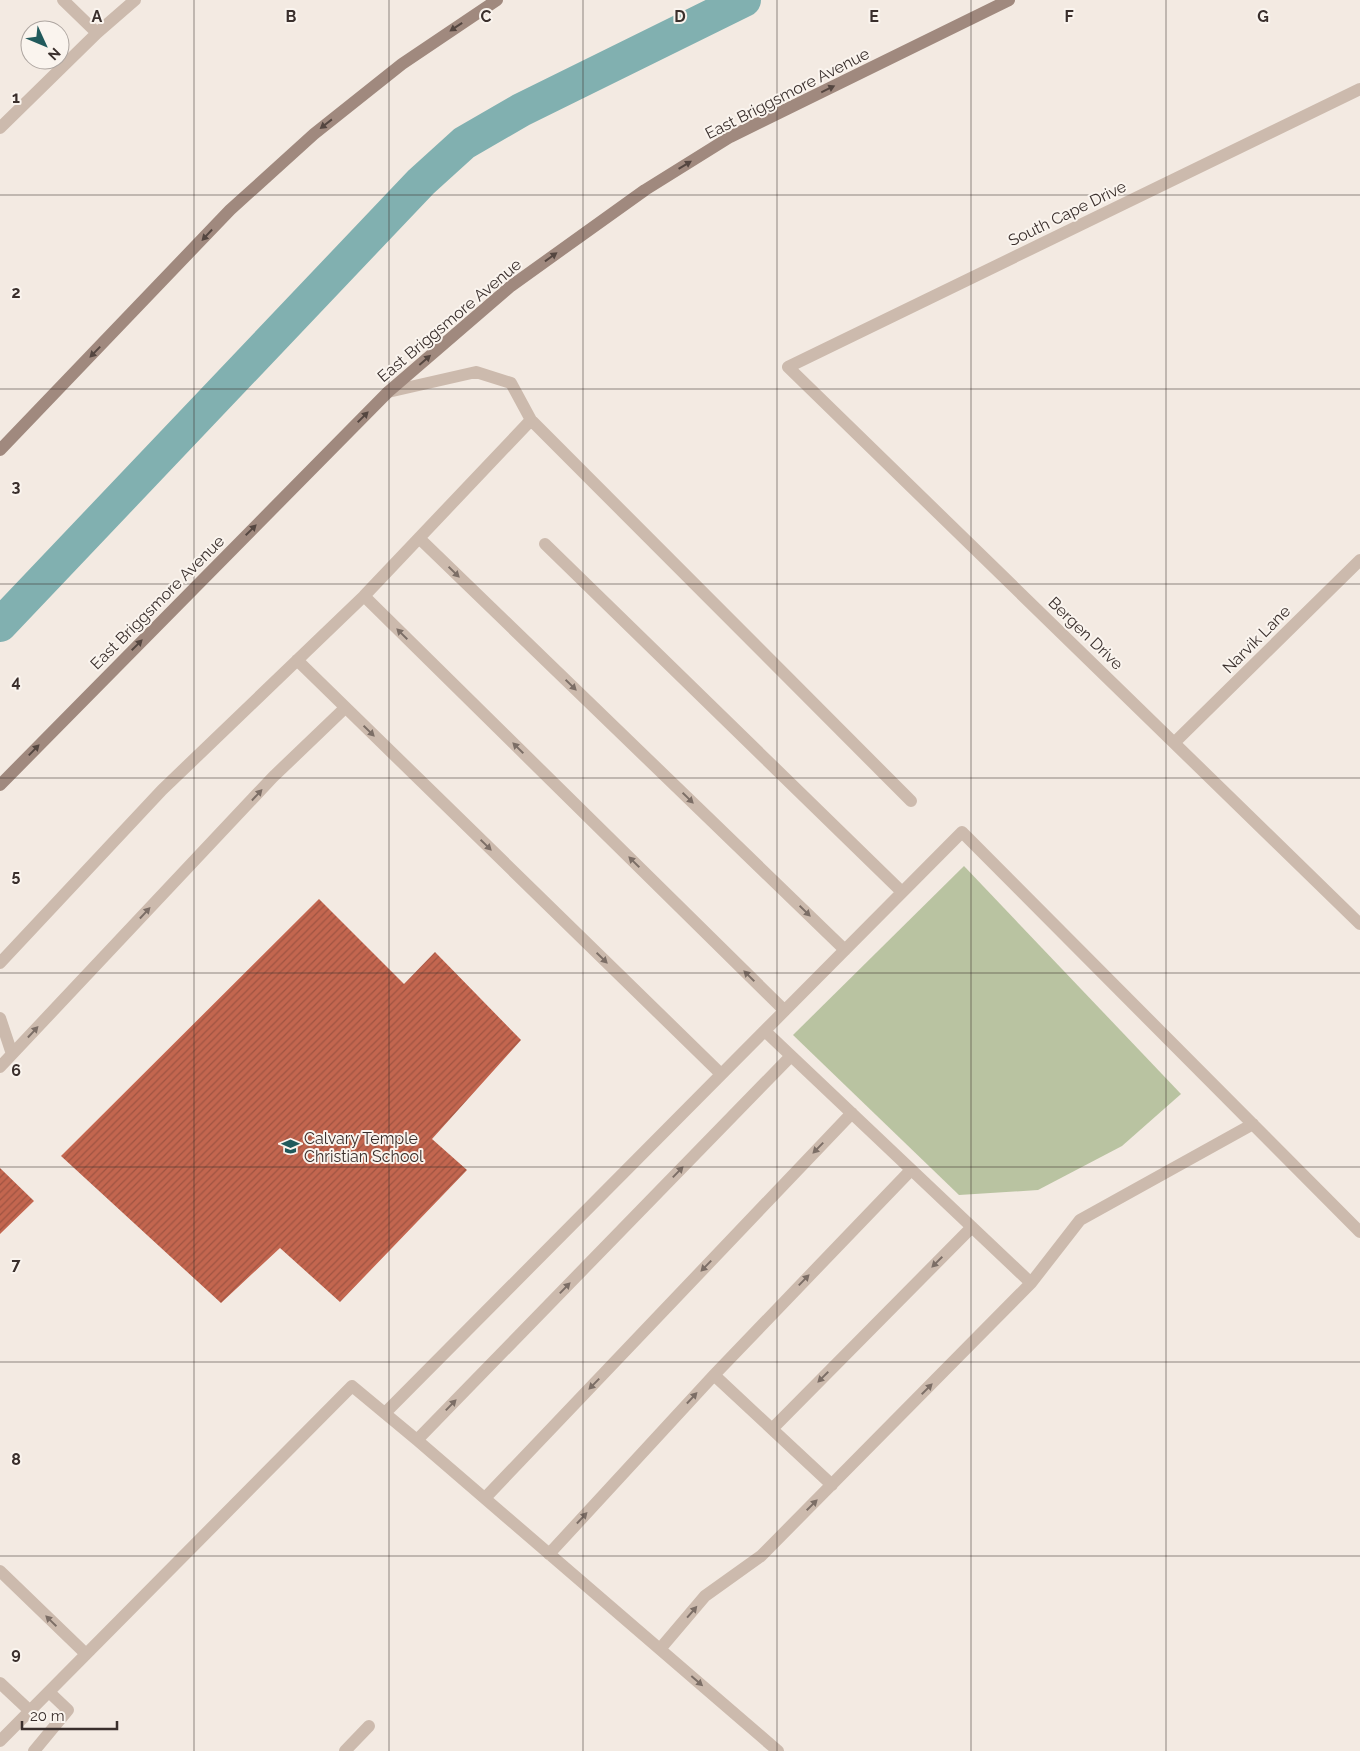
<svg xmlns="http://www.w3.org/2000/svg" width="1360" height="1751" viewBox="0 0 1360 1751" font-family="Raleway,sans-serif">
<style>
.pitch{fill:#b9c3a1}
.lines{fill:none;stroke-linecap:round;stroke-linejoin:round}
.canal{stroke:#81b0b0;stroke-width:34}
.building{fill:url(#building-hatch)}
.lane{stroke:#ccbaad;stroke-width:12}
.street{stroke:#ccbaad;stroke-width:12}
.secondary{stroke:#a0897e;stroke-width:12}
.oneway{fill:#544640}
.oneway2{fill:#7c6e66}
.grid{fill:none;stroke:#3a2f2c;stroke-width:1;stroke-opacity:0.55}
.labels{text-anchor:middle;stroke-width:4;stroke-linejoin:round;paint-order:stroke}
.street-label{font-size:16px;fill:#3a2f2c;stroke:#faf4ee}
.poi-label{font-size:16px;fill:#3a2f2c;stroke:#faf4ee;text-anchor:start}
.grid-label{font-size:16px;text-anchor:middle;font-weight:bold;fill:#3a2f2c;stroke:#faf4ee;stroke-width:4;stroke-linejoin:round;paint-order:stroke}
</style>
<defs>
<pattern id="building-hatch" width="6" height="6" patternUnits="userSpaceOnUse" patternTransform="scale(1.25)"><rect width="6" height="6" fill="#c3664f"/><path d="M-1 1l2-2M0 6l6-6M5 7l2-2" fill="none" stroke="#9f5442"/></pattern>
</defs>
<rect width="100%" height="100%" fill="#f3eae2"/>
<path class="pitch" d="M964,866L1181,1094L1122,1146L1038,1190L959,1195L793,1035Z"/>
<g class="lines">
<path class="canal" d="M0,625L421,182L464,143L521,110L744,0"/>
</g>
<path class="building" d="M319,899L404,984L435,952L521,1040L432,1139L467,1170L340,1302L280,1248L221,1303L61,1156Z
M0,1168L34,1201L0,1234Z"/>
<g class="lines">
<path class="lane" d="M388,392L476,372L511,383L531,420L911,801
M419,538L845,950
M545,544L902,892
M364,596L784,1010
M297,660L721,1074
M0,963L162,790L364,596L531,420
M0,1018L12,1054
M765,1031L1031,1283
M0,1067L273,777L345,708
M714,1375L832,1485
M386,1412L962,832L1360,1232
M772,1429L972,1227
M417,1440L791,1056
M485,1498L852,1113
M549,1554L714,1375L911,1170
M0,1571L86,1654
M660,1649L705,1596L761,1556L1031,1283L1080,1220L1253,1124
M0,1683L30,1711
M0,1741L352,1386L417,1440L778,1751
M34,1751L68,1710L49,1692"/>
<path class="street" d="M63,0L97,33
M1360,89L788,367L1360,924
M0,128L97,33L135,0
M1175,742L1360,560
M345,1751L369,1726"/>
<path class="secondary" d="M0,450L230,210L314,134L402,64L497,0
M0,785L388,392L511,286L645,190L730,137L1009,0"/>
</g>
<defs><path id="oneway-solid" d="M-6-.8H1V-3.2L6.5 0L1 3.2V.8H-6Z" transform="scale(1.25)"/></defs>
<g class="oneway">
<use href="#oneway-solid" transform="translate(456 27) rotate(146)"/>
<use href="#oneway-solid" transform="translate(828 89) rotate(-26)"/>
<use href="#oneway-solid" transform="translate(326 124) rotate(142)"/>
<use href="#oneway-solid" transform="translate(685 165) rotate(-31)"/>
<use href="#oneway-solid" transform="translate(207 235) rotate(133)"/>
<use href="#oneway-solid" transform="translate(551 257) rotate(-36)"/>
<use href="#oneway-solid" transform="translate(95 352) rotate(134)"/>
<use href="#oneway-solid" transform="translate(425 360) rotate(-41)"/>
<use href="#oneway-solid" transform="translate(363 417) rotate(-45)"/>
<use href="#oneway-solid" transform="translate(251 530) rotate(-45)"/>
<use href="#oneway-solid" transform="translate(137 645) rotate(-45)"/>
<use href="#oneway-solid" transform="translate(34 750) rotate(-46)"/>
</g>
<g class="oneway2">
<use href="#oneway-solid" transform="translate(454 572) rotate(44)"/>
<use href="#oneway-solid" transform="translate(402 634) rotate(-135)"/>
<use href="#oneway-solid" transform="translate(571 685) rotate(44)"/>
<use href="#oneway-solid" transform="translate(369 731) rotate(44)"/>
<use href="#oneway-solid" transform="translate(518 748) rotate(-135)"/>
<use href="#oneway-solid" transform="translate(257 795) rotate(-47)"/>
<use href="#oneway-solid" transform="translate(688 798) rotate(44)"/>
<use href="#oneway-solid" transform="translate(486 845) rotate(44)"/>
<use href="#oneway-solid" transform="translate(634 862) rotate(-135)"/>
<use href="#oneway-solid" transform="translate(805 911) rotate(44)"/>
<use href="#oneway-solid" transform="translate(145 913) rotate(-47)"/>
<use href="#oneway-solid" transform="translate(602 958) rotate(44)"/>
<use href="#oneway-solid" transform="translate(749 976) rotate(-135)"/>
<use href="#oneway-solid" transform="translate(33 1032) rotate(-47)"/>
<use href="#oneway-solid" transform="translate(818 1148) rotate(134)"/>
<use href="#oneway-solid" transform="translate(678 1172) rotate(-46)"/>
<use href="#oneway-solid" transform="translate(937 1262) rotate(135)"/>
<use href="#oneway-solid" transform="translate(706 1266) rotate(134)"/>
<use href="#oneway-solid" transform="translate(804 1280) rotate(-46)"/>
<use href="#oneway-solid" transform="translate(565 1288) rotate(-46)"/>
<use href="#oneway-solid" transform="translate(823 1377) rotate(135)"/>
<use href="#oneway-solid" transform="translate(594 1384) rotate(134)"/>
<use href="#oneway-solid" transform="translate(927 1389) rotate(-45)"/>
<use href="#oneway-solid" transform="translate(692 1398) rotate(-47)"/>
<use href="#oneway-solid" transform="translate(451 1405) rotate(-46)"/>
<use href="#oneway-solid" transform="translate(812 1505) rotate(-45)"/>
<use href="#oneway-solid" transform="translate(582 1518) rotate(-47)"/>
<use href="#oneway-solid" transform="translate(692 1612) rotate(-49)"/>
<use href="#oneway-solid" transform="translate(51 1621) rotate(-136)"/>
<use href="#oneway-solid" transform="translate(697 1681) rotate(41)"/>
</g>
<path class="grid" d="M194,0V1751M389,0V1751M583,0V1751M777,0V1751M971,0V1751M1166,0V1751M0,195H1360M0,389H1360M0,584H1360M0,778H1360M0,973H1360M0,1167H1360M0,1362H1360M0,1556H1360"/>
<defs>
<symbol id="school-bare" viewBox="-9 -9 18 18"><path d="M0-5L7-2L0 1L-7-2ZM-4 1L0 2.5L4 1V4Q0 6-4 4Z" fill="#215a5c" stroke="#faf4ee" stroke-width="2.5" paint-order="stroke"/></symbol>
</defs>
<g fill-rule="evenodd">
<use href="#school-bare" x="278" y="1134" width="25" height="25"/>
</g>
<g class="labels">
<g class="street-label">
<text transform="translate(787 93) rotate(-27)" y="6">East Briggsmore Avenue</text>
<text transform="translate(1067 213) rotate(-26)" y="6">South Cape Drive</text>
<text transform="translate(449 320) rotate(-40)" y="6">East Briggsmore Avenue</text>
<text transform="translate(157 602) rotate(-45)" y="6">East Briggsmore Avenue</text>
<text transform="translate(1086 633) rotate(44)" y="6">Bergen Drive</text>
<text transform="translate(1256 639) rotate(-45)" y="6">Narvik Lane</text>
</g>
<g class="poi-label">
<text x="304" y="1144">Calvary Temple<tspan x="304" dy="18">Christian School</tspan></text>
</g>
</g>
<g class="grid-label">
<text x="97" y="22">A</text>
<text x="291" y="22">B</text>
<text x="486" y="22">C</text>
<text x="680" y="22">D</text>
<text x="874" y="22">E</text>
<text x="1069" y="22">F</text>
<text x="1263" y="22">G</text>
<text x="16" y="103">1</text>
<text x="16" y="298">2</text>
<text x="16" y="492">3</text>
<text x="16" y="687">4</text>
<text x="16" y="881">5</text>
<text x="16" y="1076">6</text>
<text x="16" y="1270">7</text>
<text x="16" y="1465">8</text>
<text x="16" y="1659">9</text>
</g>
<g transform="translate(45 45) rotate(134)"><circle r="24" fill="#faf4ee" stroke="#ada5a0"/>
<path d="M0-4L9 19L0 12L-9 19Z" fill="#215a5c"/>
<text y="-8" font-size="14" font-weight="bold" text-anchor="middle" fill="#3a2f2c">N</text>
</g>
<path d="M22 1721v8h95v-8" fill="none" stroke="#3a2f2c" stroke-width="2.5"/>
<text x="30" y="1721" font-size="15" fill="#3a2f2c" stroke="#faf4ee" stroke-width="4" paint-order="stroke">20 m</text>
</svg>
